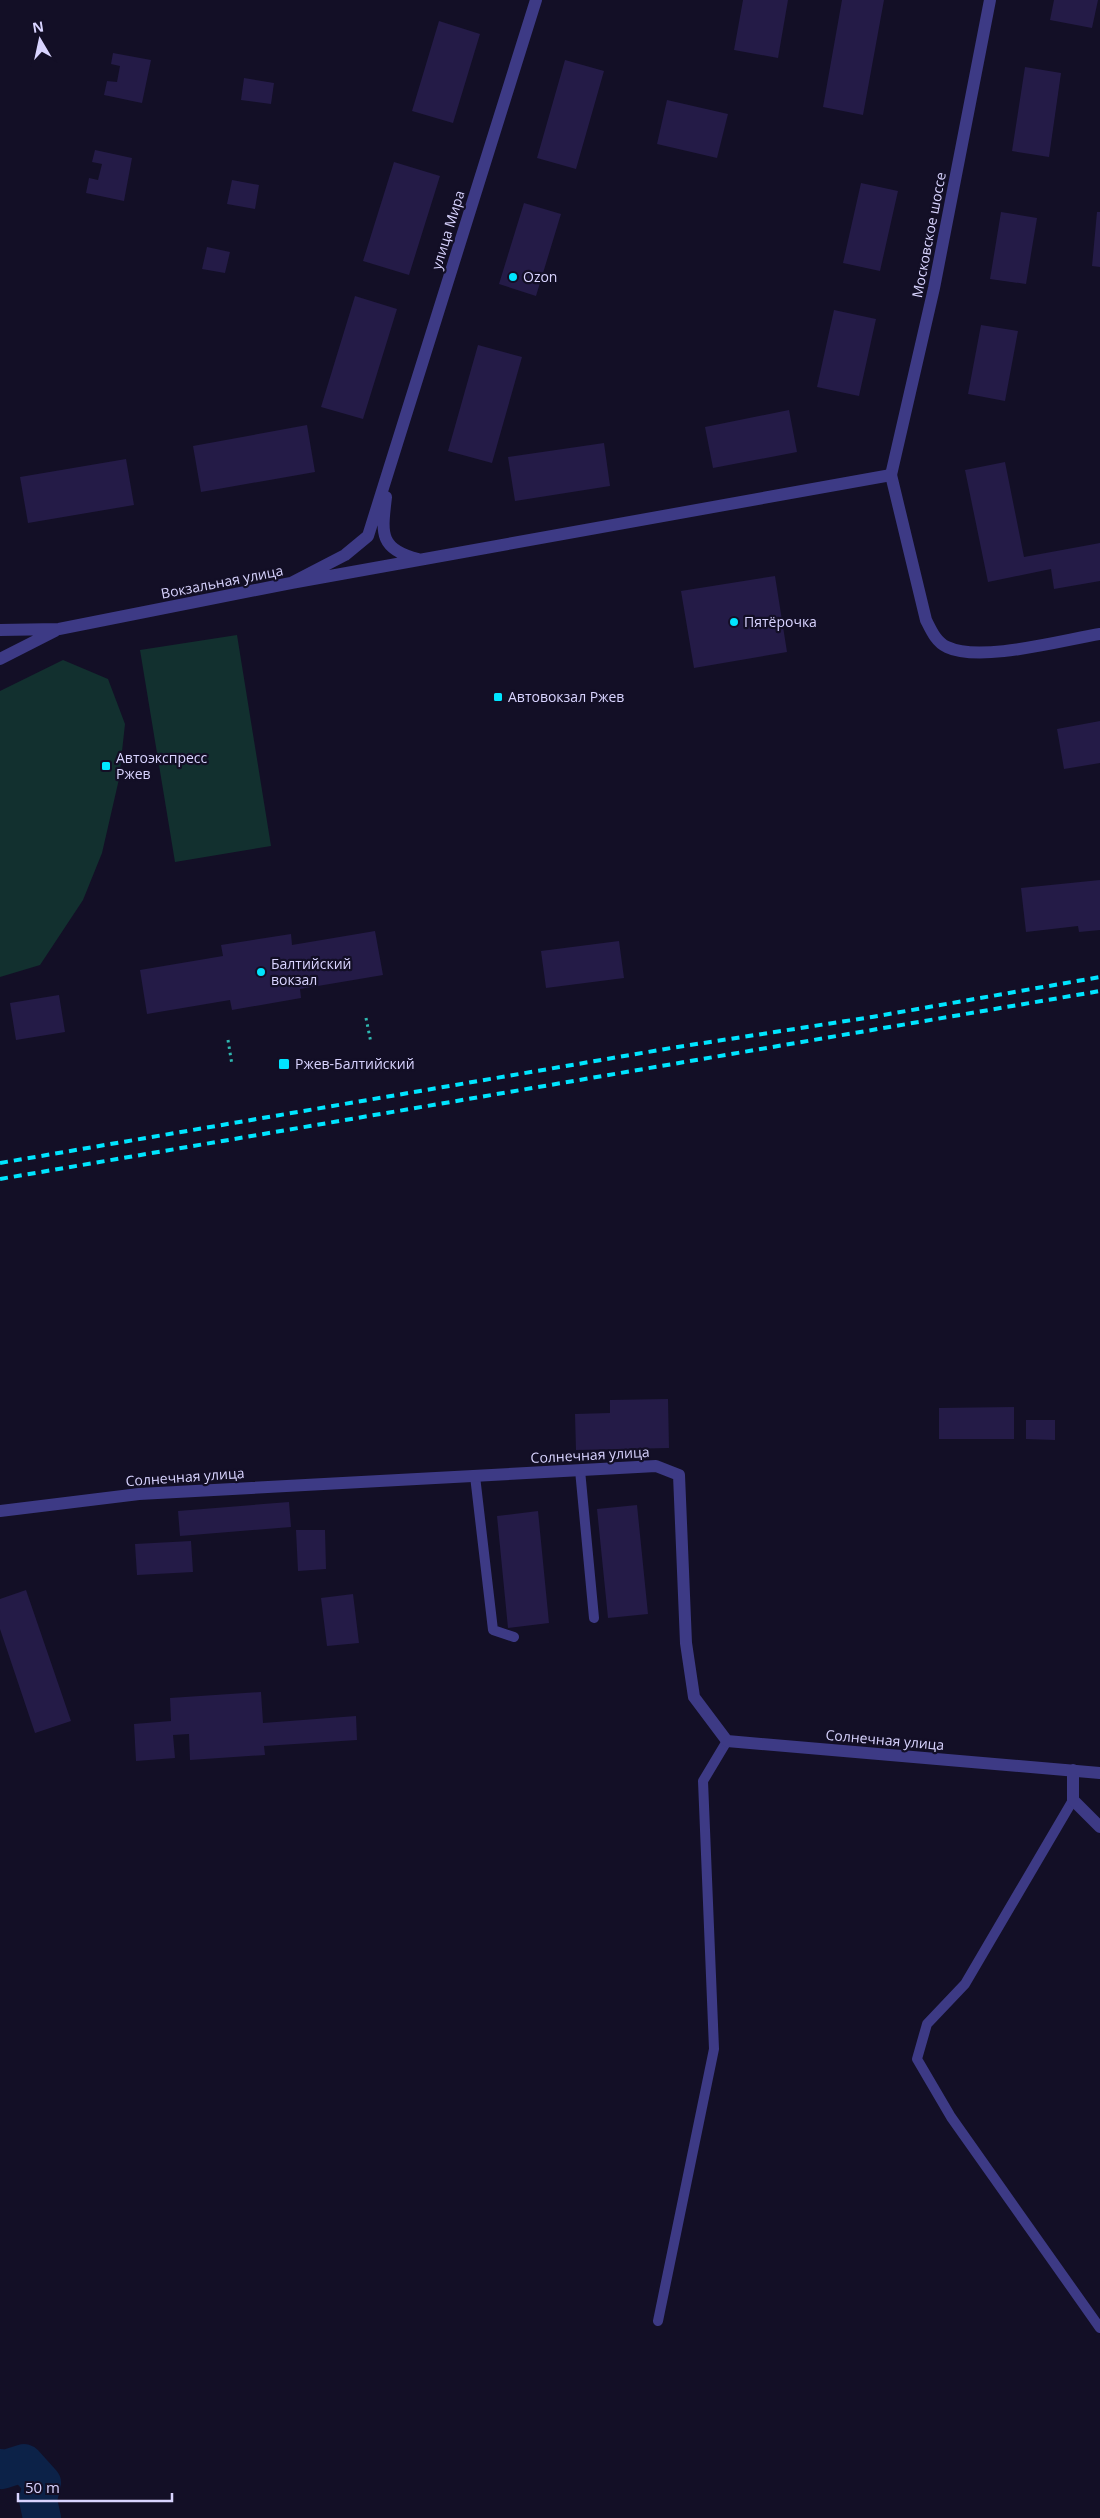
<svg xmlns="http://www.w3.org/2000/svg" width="1100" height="2518" viewBox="0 0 1100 2518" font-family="'Open Sans',sans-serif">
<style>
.green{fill:#12302f}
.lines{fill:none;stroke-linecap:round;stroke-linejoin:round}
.river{stroke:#0c2248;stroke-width:38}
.building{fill:#241b47}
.path{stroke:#2fb8b0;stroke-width:3;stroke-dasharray:2.5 4;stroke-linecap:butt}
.service{stroke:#3d3a85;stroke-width:10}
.minor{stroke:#3d3a85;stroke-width:12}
.tertiary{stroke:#3d3a85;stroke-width:12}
.rail{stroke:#00e5ff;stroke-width:4;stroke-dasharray:8 6;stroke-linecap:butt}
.poi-dot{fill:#00e5ff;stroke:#130f26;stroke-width:2}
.labels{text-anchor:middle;stroke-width:4.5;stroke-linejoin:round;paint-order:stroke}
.street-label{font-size:14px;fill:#d9d4ff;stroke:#130f26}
.poi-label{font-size:14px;fill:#d9d4ff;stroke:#130f26;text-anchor:start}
</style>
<rect width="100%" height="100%" fill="#130f26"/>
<path class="green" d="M237,635L271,846L175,862L140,650Z
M63,660L108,679L125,724L119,779L102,853L83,900L40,965L0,977V691Z"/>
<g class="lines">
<path class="river" d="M0,2468L2,2470L24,2463L42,2483L38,2500L42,2518"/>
</g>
<path class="building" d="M743,0H788L778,58L734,50Z
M842,0H884L863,115L823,107Z
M1054,0H1098L1092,28L1050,20Z
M439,21L480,34L453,123L412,111Z
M113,53L151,60L142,103L104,95L107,81L117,82L120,66L111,64Z
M565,60L604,71L576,169L537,158Z
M1025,67L1061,73L1049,157L1012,151Z
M244,78L274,83L271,104L241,100Z
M667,100L728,114L717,158L657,144Z
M95,150L132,158L124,201L86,193L89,178L98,180L102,164L92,162Z
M394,162L440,176L409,275L363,261Z
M232,180L259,185L255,209L227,204Z
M861,183L898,191L880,271L843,263Z
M524,203L561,214L536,296L499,284Z
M1001,212L1037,218L1026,284L990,279Z
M1097,212H1100V267L1092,266Z
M207,247L230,252L225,273L202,269Z
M355,296L397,309L363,419L321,407Z
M834,310L876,319L859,396L817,387Z
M981,325L1018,331L1005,401L968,394Z
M478,345L522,357L492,463L448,451Z
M789,410L797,452L713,468L705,427Z
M307,425L315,472L201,492L193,446Z
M604,443L610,486L515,501L508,457Z
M126,459L134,505L28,523L20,477Z
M1005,462L1024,557L1100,543V581L1054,589L1051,569L988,582L965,470Z
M775,576L787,652L694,668L681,591Z
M1100,721V763L1064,769L1057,729Z
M1100,880V930L1079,932L1078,926L1026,932L1021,888Z
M375,931L383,975L300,989L301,998L232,1010L230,1000L147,1014L140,970L223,956L221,945L291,934L292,945Z
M619,941L624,978L546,988L541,951Z
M59,995L65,1032L16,1040L10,1003Z
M668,1399L669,1448L576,1450L575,1414L610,1413V1400Z
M1014,1407V1439H939V1408Z
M1026,1420H1055V1440L1026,1439Z
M289,1502L291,1527L180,1536L178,1511Z
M637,1505L648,1614L608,1618L597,1509Z
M538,1511L549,1623L508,1628L497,1516Z
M296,1530H325L326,1569L298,1571Z
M191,1541L193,1572L137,1575L135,1544Z
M26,1590L71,1721L35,1733L0,1629V1599Z
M353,1594L359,1643L327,1646L321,1598Z
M261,1692L263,1723L356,1716L357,1740L264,1746L265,1755L190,1760L189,1734L173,1735L175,1758L136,1761L134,1724L171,1721L170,1698Z"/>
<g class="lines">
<path class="path" d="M366,1018L371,1043
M228,1040L232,1065"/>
<path class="service" d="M580,1470L594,1618
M475,1476L493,1630L514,1637
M1073,1800L965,1984L927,2024L917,2059L951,2117L1100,2328
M658,2321L714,2049L703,1781L727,1741"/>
<path class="minor" d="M891,475L934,288L990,0
M0,1511L139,1494L656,1466L679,1475L686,1643L694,1697L727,1741L1100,1773
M1073,1770V1800L1100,1827"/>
<path class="tertiary" d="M386,497C382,532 378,549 418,559
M291,583L891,475L926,620C931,630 936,642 947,647C980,663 1063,640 1100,634
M0,630L59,629L291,583L345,555L368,536L536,0
M0,659L55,631"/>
<path class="rail" d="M0,1163L671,1048L872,1017L1100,977
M0,1179L1100,991"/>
</g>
<g class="poi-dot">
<circle cx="513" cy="277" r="5"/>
<circle cx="734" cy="622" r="5"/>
<rect x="493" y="692" width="10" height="10" rx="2.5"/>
<rect x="101" y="761" width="10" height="10" rx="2.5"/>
<circle cx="261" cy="972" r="5"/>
<rect x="278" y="1058" width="12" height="12" rx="2.5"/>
</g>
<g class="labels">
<g class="street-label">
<text transform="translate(448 230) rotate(-73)" y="5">улица Мира</text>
<text transform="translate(929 235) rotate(-79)" y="5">Московское шоссе</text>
<text transform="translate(222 582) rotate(-11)" y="5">Вокзальная улица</text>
<text transform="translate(590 1455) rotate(-3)" y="5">Солнечная улица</text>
<text transform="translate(185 1477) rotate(-4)" y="5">Солнечная улица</text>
<text transform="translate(885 1740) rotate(5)" y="5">Солнечная улица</text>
</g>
<g class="poi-label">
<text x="523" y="282">Ozon</text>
<text x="744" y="627">Пятёрочка</text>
<text x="508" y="702">Автовокзал Ржев</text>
<text x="116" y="763">Автоэкспресс<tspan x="116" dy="16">Ржев</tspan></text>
<text x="271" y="969">Балтийский<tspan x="271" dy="16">вокзал</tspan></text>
<text x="295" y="1069">Ржев-Балтийский</text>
</g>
</g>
<g transform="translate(40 40) rotate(351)" stroke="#130f26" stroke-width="4" paint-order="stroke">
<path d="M0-4L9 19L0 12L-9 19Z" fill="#d9d4ff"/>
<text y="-8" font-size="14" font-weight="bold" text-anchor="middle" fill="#d9d4ff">N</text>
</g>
<path d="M18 2493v8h154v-8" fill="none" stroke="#d9d4ff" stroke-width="2.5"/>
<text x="25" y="2493" font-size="15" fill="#d9d4ff" stroke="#130f26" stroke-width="4" paint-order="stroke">50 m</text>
</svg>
